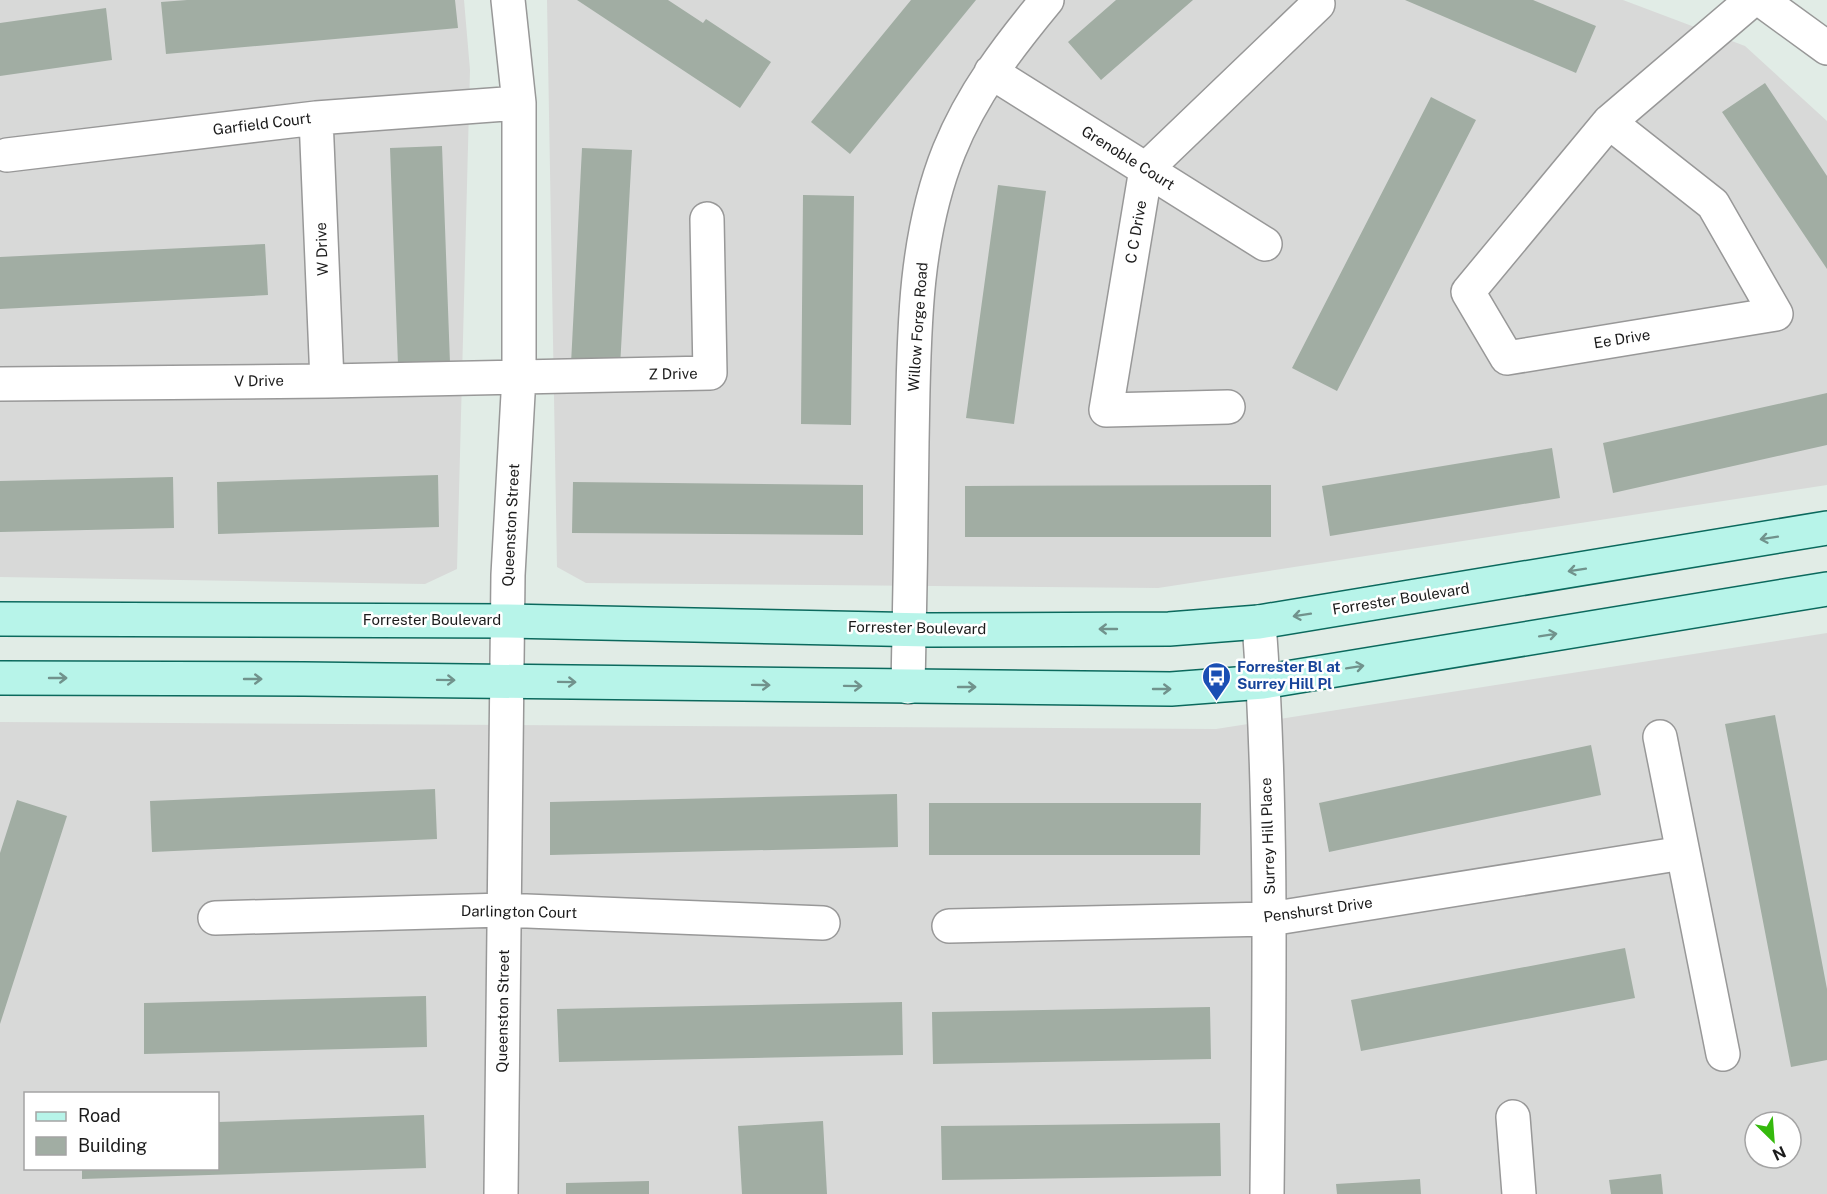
<svg xmlns="http://www.w3.org/2000/svg" width="1827" height="1194" viewBox="0 0 1827 1194" font-family="'Public Sans',sans-serif">
<style>
.residential{fill:#d8d9d8;fill-rule:evenodd}
.building{fill:#a1ada3}
.lines{fill:none;stroke-linecap:round;stroke-linejoin:round}
.street-casing{stroke:#989898;stroke-width:36}
.secondary-casing{stroke:#0b695d;stroke-width:36}
.street{stroke:#fff;stroke-width:33}
.secondary{stroke:#b7f4e9;stroke-width:33}
.oneway{stroke:#71928c}
.labels{text-anchor:middle;stroke-width:5;stroke-linejoin:round;paint-order:stroke}
.street-label{font-size:15px;fill:#1b1b1b;stroke:#fff}
.transit-label{font-size:15px;font-weight:bold;fill:#164399;stroke:#fff;text-anchor:start}
</style>
<rect width="100%" height="100%" fill="#e1ece6"/>
<path class="residential" d="M0,0H464L470,70L457,569L425,584L0,577Z
M547,0H1623L1745,46L1827,121V485L1158,588L586,583L557,567Z
M1827,633V1194H0V722L1216,729ZM26,1094H218V1168H26ZM1755,1122H1791V1158H1755Z"/>
<path class="building" d="M187,0H455L458,28L166,54L161,2Z
M577,0H668L703,23L706,19L771,62L740,108Z
M911,0H976L850,154L811,122Z
M1116,0H1193L1101,80L1068,42Z
M1405,0H1533L1596,26L1576,73Z
M106,8L112,60L0,76V23Z
M1765,83L1827,176V269L1722,112Z
M1431,97L1476,120L1337,391L1292,368Z
M442,146L450,363L398,365L390,148Z
M582,148L632,150L620,367L571,364Z
M998,185L1046,191L1014,424L966,418Z
M803,195L854,196L851,425L801,424Z
M265,244L268,295L0,309V257Z
M1827,393V445L1613,493L1603,443Z
M1552,448L1560,498L1330,536L1322,486Z
M438,475L439,527L218,534L217,482Z
M173,477L174,528L0,532V481Z
M573,482L863,485V535L572,533Z
M1271,485V537H965V486Z
M1775,715L1827,989V1060L1791,1067L1725,724Z
M1591,745L1601,795L1329,852L1319,803Z
M435,789L437,839L152,852L150,801Z
M897,794L898,847L550,855V802Z
M17,800L67,816L0,1024V853Z
M929,803H1201L1200,855H929Z
M1625,948L1635,998L1361,1051L1351,1000Z
M426,996L427,1047L144,1054V1003Z
M902,1002L903,1055L559,1062L557,1009Z
M1210,1007L1211,1059L933,1064L932,1012Z
M424,1115L426,1168L82,1179V1168H218V1122Z
M823,1121L827,1194H742L738,1126Z
M1220,1123L1221,1176L942,1180L941,1126Z
M1661,1174L1663,1194H1611L1609,1180Z
M1420,1179L1421,1194H1337L1336,1184Z
M649,1181V1194H566V1183Z"/>
<g class="lines">
<defs>
<path id="street" d="M1761,0L1827,48
M991,72L1265,244
M316,118L327,381
M1609,122L1713,204L1776,314L1507,358L1468,292Z
M1609,122L1752,0
M7,155L316,118L519,103
M0,384L327,381L710,373L707,219
M1228,407L1106,410L1146,169L1318,4
M1259,622C1273,813 1269,1004 1267,1194
M908,687C910,605 911,524 912,442C914,345 912,243 949,151C972,94 1008,47 1047,0
M1660,737L1723,1054
M215,918L504,910L823,923
M949,926L1270,919L1683,853
M1513,1117L1519,1194
M501,1194L508,575L519,376V103L508,0"/>
<path id="secondary" d="M0,619L508,621L929,630L1169,629L1259,622L1827,528
M0,678L304,679L1171,689L1263,682L1827,589"/>
</defs>
<use href="#street" class="street-casing"/>
<use href="#secondary" class="secondary-casing"/>
<use href="#street" class="street"/>
<use href="#secondary" class="secondary"/>
</g>
<defs><path id="oneway-shaft" d="M-6 0H5M1.5-3L5.5 0L1.5 3" fill="none" stroke-width="1.6" stroke-linecap="round" stroke-linejoin="round" transform="scale(1.5)"/></defs>
<g class="oneway">
<use href="#oneway-shaft" transform="translate(1769 538) rotate(171)"/>
<use href="#oneway-shaft" transform="translate(1577 570) rotate(171)"/>
<use href="#oneway-shaft" transform="translate(1302 615) rotate(171)"/>
<use href="#oneway-shaft" transform="translate(1108 629) rotate(-180)"/>
<use href="#oneway-shaft" transform="translate(1548 635) rotate(-9)"/>
<use href="#oneway-shaft" transform="translate(1355 667) rotate(-9)"/>
<use href="#oneway-shaft" transform="translate(58 678)"/>
<use href="#oneway-shaft" transform="translate(253 679)"/>
<use href="#oneway-shaft" transform="translate(446 680) rotate(1)"/>
<use href="#oneway-shaft" transform="translate(567 682) rotate(1)"/>
<use href="#oneway-shaft" transform="translate(761 685) rotate(1)"/>
<use href="#oneway-shaft" transform="translate(853 686) rotate(1)"/>
<use href="#oneway-shaft" transform="translate(967 687)"/>
<use href="#oneway-shaft" transform="translate(1162 689)"/>
</g>
<defs>
<symbol id="bus-pin" viewBox="-11 -11 22 30"><path d="M0 17L-7.5 6A9.5 9.5 0 1 1 7.5 6Z" fill="#1a4fb4" stroke="#fff"/><path d="M-5-6H5V4H4V6H2V4H-2V6H-4V4H-5ZM-3.5-4V0h7V-4ZM-3.5 1.2v1.5H-2V1.2ZM2 1.2v1.5H3.5V1.2Z" fill="#fff"/></symbol>
</defs>
<g fill-rule="evenodd">
<use href="#bus-pin" x="1200" y="660" width="33" height="45"/>
</g>
<g class="labels">
<g class="street-label">
<text transform="translate(262 124) rotate(-7)" y="5">Garfield Court</text>
<text transform="translate(1128 158) rotate(32)" y="5">Grenoble Court</text>
<text transform="translate(1136 232) rotate(-80)" y="5">C C Drive</text>
<text transform="translate(322 249) rotate(-92)" y="5">W Drive</text>
<text transform="translate(918 327) rotate(-86)" y="5">Willow Forge Road</text>
<text transform="translate(1622 339) rotate(-9)" y="5">Ee Drive</text>
<text transform="translate(673 374) rotate(-1)" y="5">Z Drive</text>
<text transform="translate(259 381) rotate(-1)" y="5">V Drive</text>
<text transform="translate(511 525) rotate(-87)" y="5">Queenston Street</text>
<text transform="translate(1401 599) rotate(-9)" y="5">Forrester Boulevard</text>
<text x="432" y="625">Forrester Boulevard</text>
<text transform="translate(917 628) rotate(1)" y="5">Forrester Boulevard</text>
<text transform="translate(1268 836) rotate(-92)" y="5">Surrey Hill Place</text>
<text transform="translate(1318 910) rotate(-8)" y="5">Penshurst Drive</text>
<text transform="translate(519 912) rotate(1)" y="5">Darlington Court</text>
<text transform="translate(503 1011) rotate(-89)" y="5">Queenston Street</text>
</g>
<g class="transit-label">
<text x="1237" y="672">Forrester Bl at<tspan x="1237" dy="17">Surrey Hill Pl</tspan></text>
</g>
</g>
<rect x="24" y="1092" width="195" height="78" fill="#ffffff" stroke="#a4a4a4" stroke-width="1.5"/>
<rect x="36" y="1112" width="30" height="9" fill="#b7f4e9" stroke="#a4a4a4" stroke-width="1.5"/>
<text x="78" y="1122" font-size="18" fill="#1b1b1b">Road</text>
<rect x="36" y="1137" width="30" height="18" fill="#a1ada3" stroke="#a4a4a4" stroke-width="1.5"/>
<text x="78" y="1152" font-size="18" fill="#1b1b1b">Building</text>
<g transform="translate(1773 1140) rotate(155)"><circle r="28" fill="#ffffff" stroke="#a4a4a4" stroke-width="1.5"/>
<path d="M0-4.5L10 22L0 15L-10 22Z" fill="#35b90d"/>
<text y="-9" font-size="16" font-weight="bold" text-anchor="middle" fill="#1b1b1b">N</text>
</g>
</svg>
